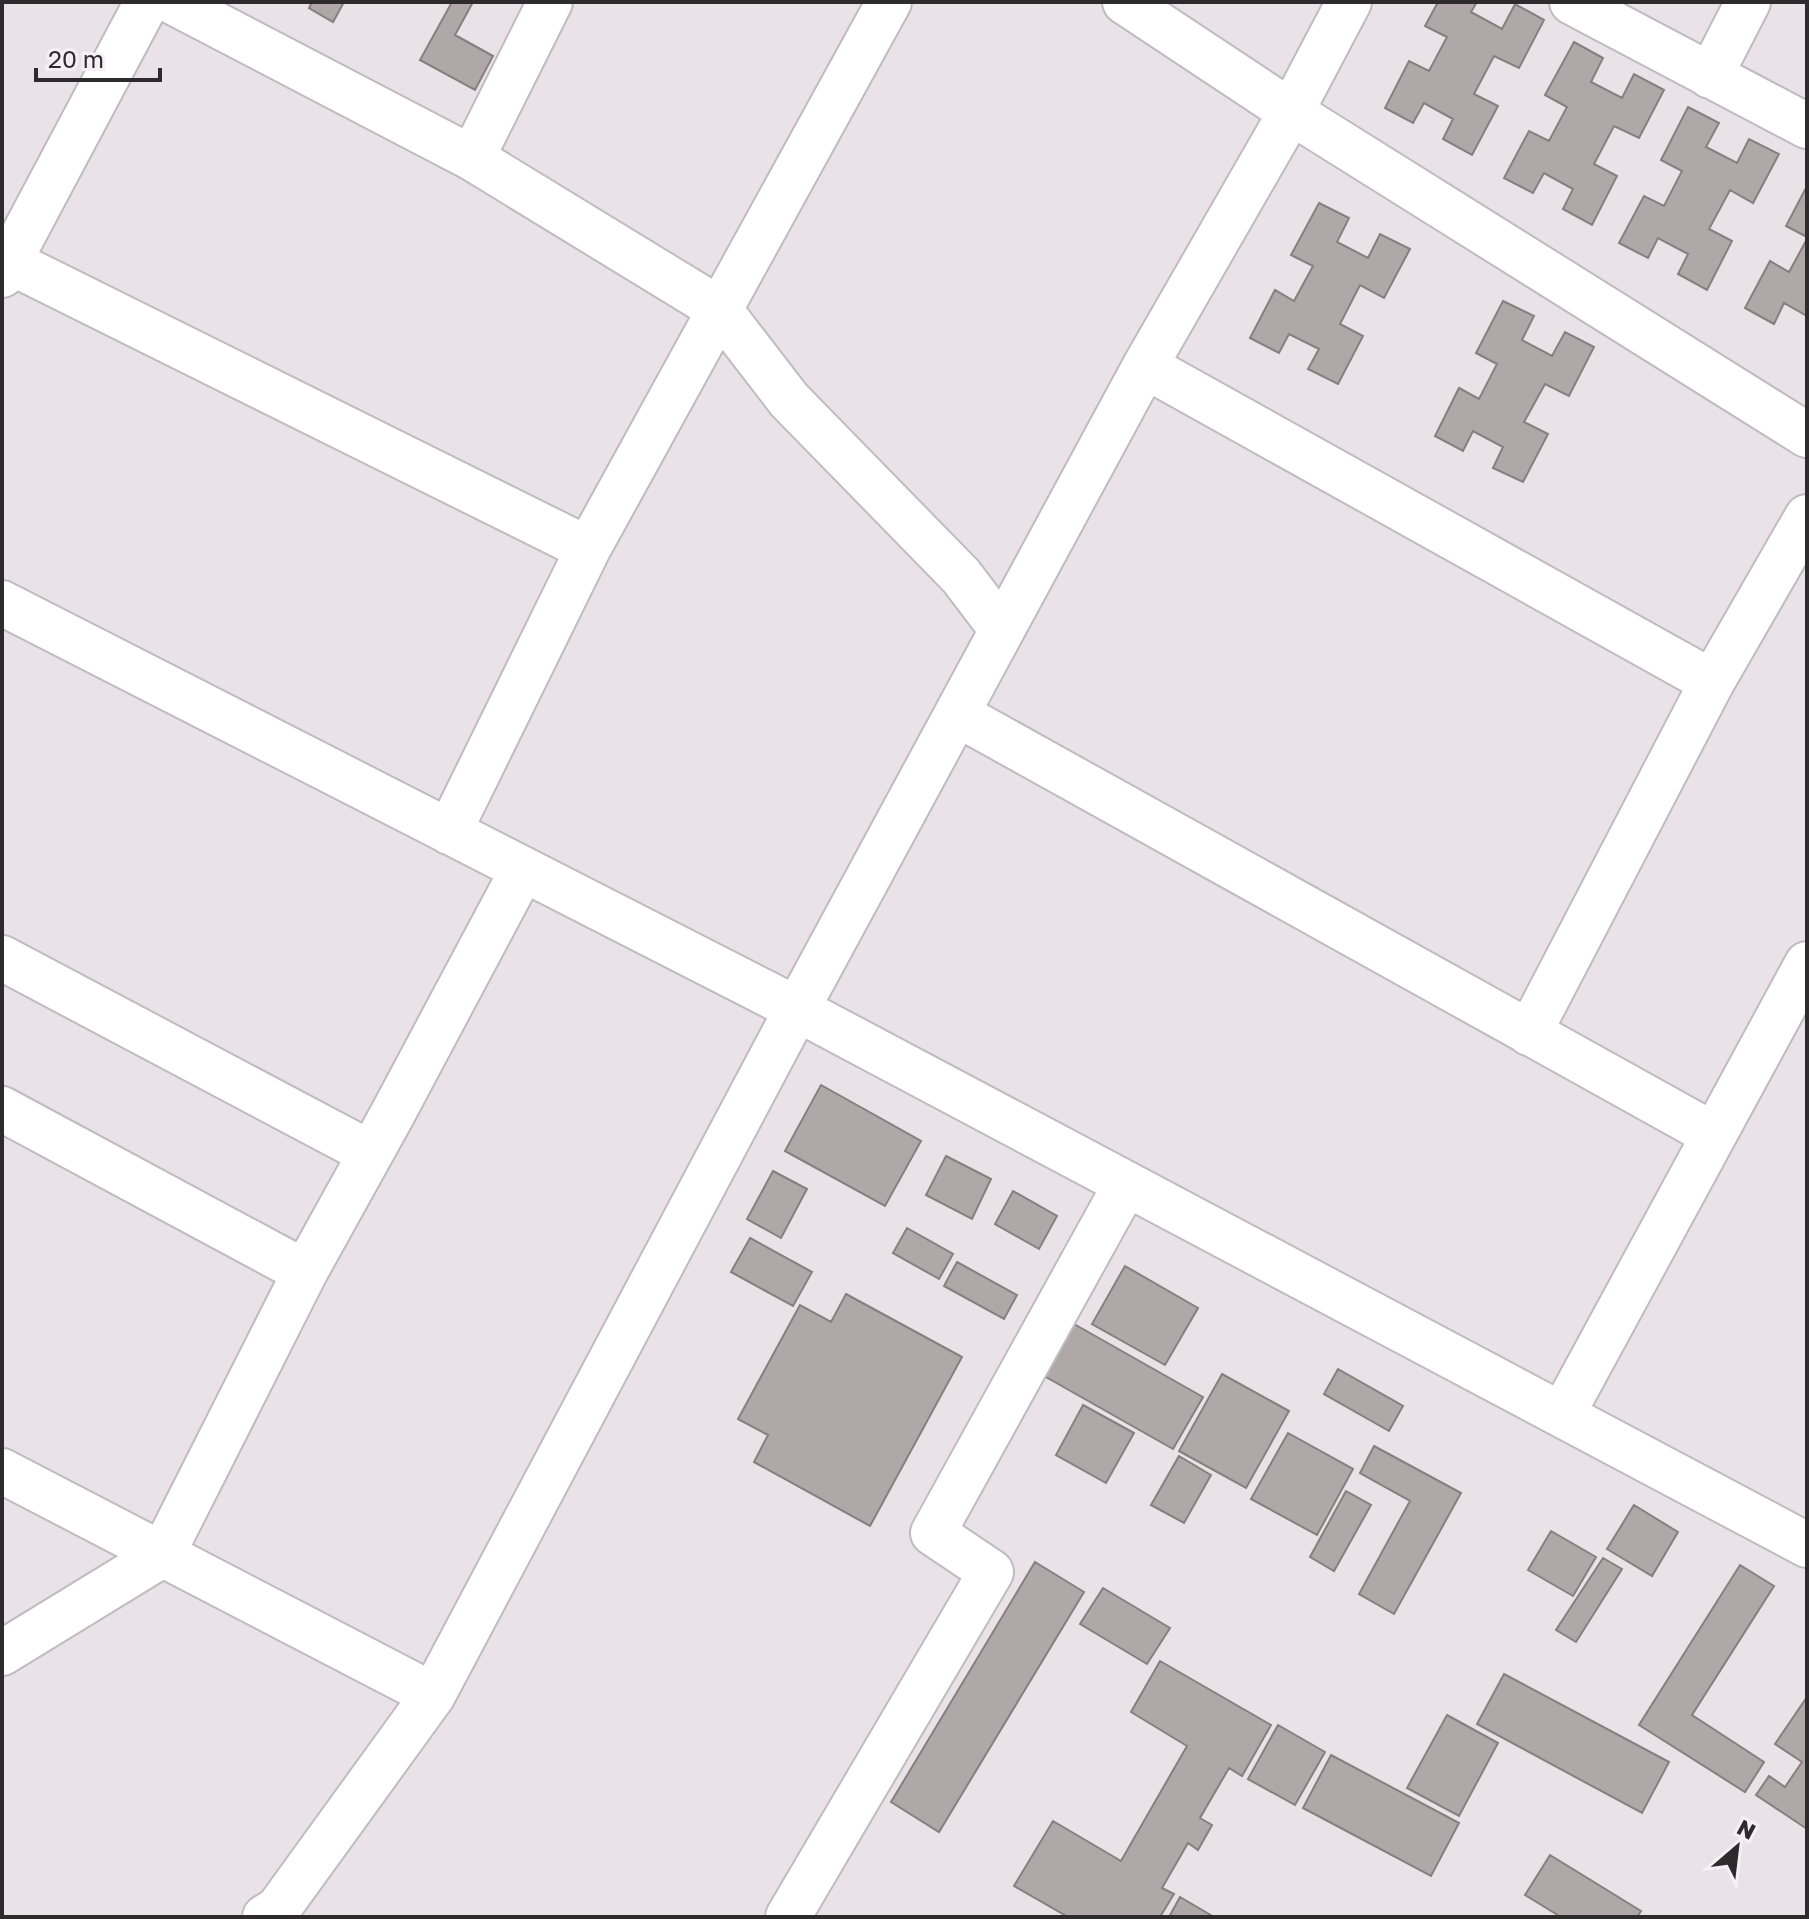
<svg xmlns="http://www.w3.org/2000/svg" width="1809" height="1919" viewBox="0 0 1809 1919" font-family="'Golos Text',sans-serif">
<style>
.building{fill:#b0a8a8;stroke:#867f7f;stroke-width:2}
.lines{fill:none;stroke-linecap:round;stroke-linejoin:round}
.minor-casing{stroke:#c0bbbf;stroke-width:48}
.minor{stroke:#fff;stroke-width:44}
</style>
<rect width="100%" height="100%" fill="#e9e3e8"/>
<path class="building" d="M312,2H344L333,22L309,8Z
M452,2H473L455,35L493,56L475,90L420,60Z
M1438,2H1477L1471,12L1502,29L1515,4L1544,20L1519,68L1494,56L1474,94L1498,106L1472,155L1443,139L1453,119L1424,103L1413,123L1385,108L1409,61L1429,71L1447,37L1425,26Z
M1574,42L1603,58L1591,82L1622,98L1634,74L1664,90L1639,138L1614,126L1594,164L1617,176L1592,225L1563,209L1573,189L1544,173L1533,193L1504,178L1529,131L1549,141L1567,107L1545,95Z
M1688,107L1719,123L1706,147L1737,163L1749,139L1779,154L1753,203L1730,190L1709,229L1732,241L1707,290L1678,274L1688,254L1658,238L1648,258L1619,243L1644,196L1664,206L1682,171L1661,160Z
M1807,186V237L1786,226Z
M1319,203L1349,218L1337,242L1368,258L1380,234L1410,249L1384,298L1360,285L1340,324L1363,336L1338,384L1308,369L1319,349L1289,334L1279,353L1250,338L1275,290L1294,301L1313,266L1291,255Z
M1807,239V316L1784,303L1774,324L1745,308L1770,261L1789,272Z
M1503,301L1534,316L1522,340L1552,356L1565,332L1594,347L1569,396L1545,384L1524,422L1548,434L1523,482L1493,468L1503,447L1473,431L1463,451L1435,436L1459,388L1479,399L1497,364L1476,353Z
M821,1085L921,1141L885,1206L785,1151Z
M946,1156L991,1179L972,1219L926,1195Z
M773,1171L807,1189L781,1238L747,1219Z
M1013,1191L1057,1216L1039,1249L995,1224Z
M907,1228L953,1254L939,1279L893,1253Z
M750,1238L812,1272L793,1306L731,1272Z
M957,1262L1017,1295L1004,1319L944,1286Z
M1125,1266L1198,1308L1165,1365L1092,1324Z
M846,1294L962,1357L870,1526L754,1462L768,1435L738,1419L800,1305L831,1322Z
M1067,1320L1203,1397L1173,1449L1037,1372Z
M1338,1369L1403,1406L1389,1431L1324,1394Z
M1222,1374L1289,1411L1246,1488L1179,1451Z
M1083,1405L1134,1433L1106,1483L1056,1455Z
M1288,1433L1353,1469L1317,1535L1251,1499Z
M1374,1446L1461,1493L1394,1614L1359,1594L1410,1501L1360,1473Z
M1179,1456L1211,1475L1184,1523L1151,1505Z
M1346,1491L1371,1505L1334,1571L1310,1557Z
M1634,1505L1678,1532L1652,1576L1607,1549Z
M1551,1531L1596,1557L1573,1596L1528,1570Z
M1603,1558L1622,1569L1576,1642L1556,1630Z
M1035,1562L1084,1592L939,1832L891,1802Z
M1740,1565L1774,1586L1692,1715L1764,1762L1745,1792L1639,1725Z
M1103,1588L1170,1628L1147,1664L1080,1624Z
M1160,1661L1271,1725L1242,1776L1229,1768L1200,1818L1212,1825L1198,1850L1188,1843L1162,1888L1174,1894L1160,1917H1068L1014,1886L1053,1821L1121,1861L1187,1746L1131,1712Z
M1504,1674L1669,1762L1642,1813L1477,1724Z
M1807,1697V1829L1756,1795L1769,1776L1785,1787L1802,1762L1775,1744Z
M1447,1715L1498,1743L1459,1816L1407,1788Z
M1278,1725L1325,1752L1295,1805L1248,1779Z
M1331,1755L1459,1823L1431,1876L1303,1808Z
M1550,1855L1641,1911L1637,1917H1561L1525,1895Z
M1180,1897L1214,1917H1169Z"/>
<g class="lines">
<defs>
<path id="minor" d="M173,2L472,158L719,309L789,400L961,576L1002,630
M1125,2L1291,112L1807,435
M1572,2L1807,126
M1710,76L1748,2
M472,158L550,2
M2,258L588,549
M2,275L147,2
M1145,366L1712,682
M2,603L797,1009L1807,1545
M957,714L1714,1135
M449,832L588,549L889,2
M2,958L370,1153
M1529,1033L1712,682L1807,517
M2,1109L305,1272
M1562,1415L1807,964
M2,1471L433,1695
M2,1653L162,1555L305,1272L392,1115L523,869
M265,1917L278,1909L433,1695L797,1009L1145,366L1291,112L1349,2
M788,1917L991,1572L933,1533L1126,1184"/>
</defs>
<use href="#minor" class="minor-casing"/>
<use href="#minor" class="minor"/>
</g>
<rect width="1809" height="1919" fill="none" stroke="#2d2b2c" stroke-width="8"/>
<g transform="translate(1737 1847) rotate(28)" stroke="#f6f0f5" stroke-width="6" paint-order="stroke">
<path d="M0-6L14 30L0 20L-14 30Z" fill="#2d2b2c"/>
<text y="-12" font-size="22" font-weight="bold" text-anchor="middle" fill="#2d2b2c">N</text>
</g>
<path d="M36 68v12h124v-12" fill="none" stroke="#2d2b2c" stroke-width="4"/>
<text x="48" y="68" font-size="24" fill="#2d2b2c" stroke="#f6f0f5" stroke-width="6" paint-order="stroke">20 m</text>
</svg>
